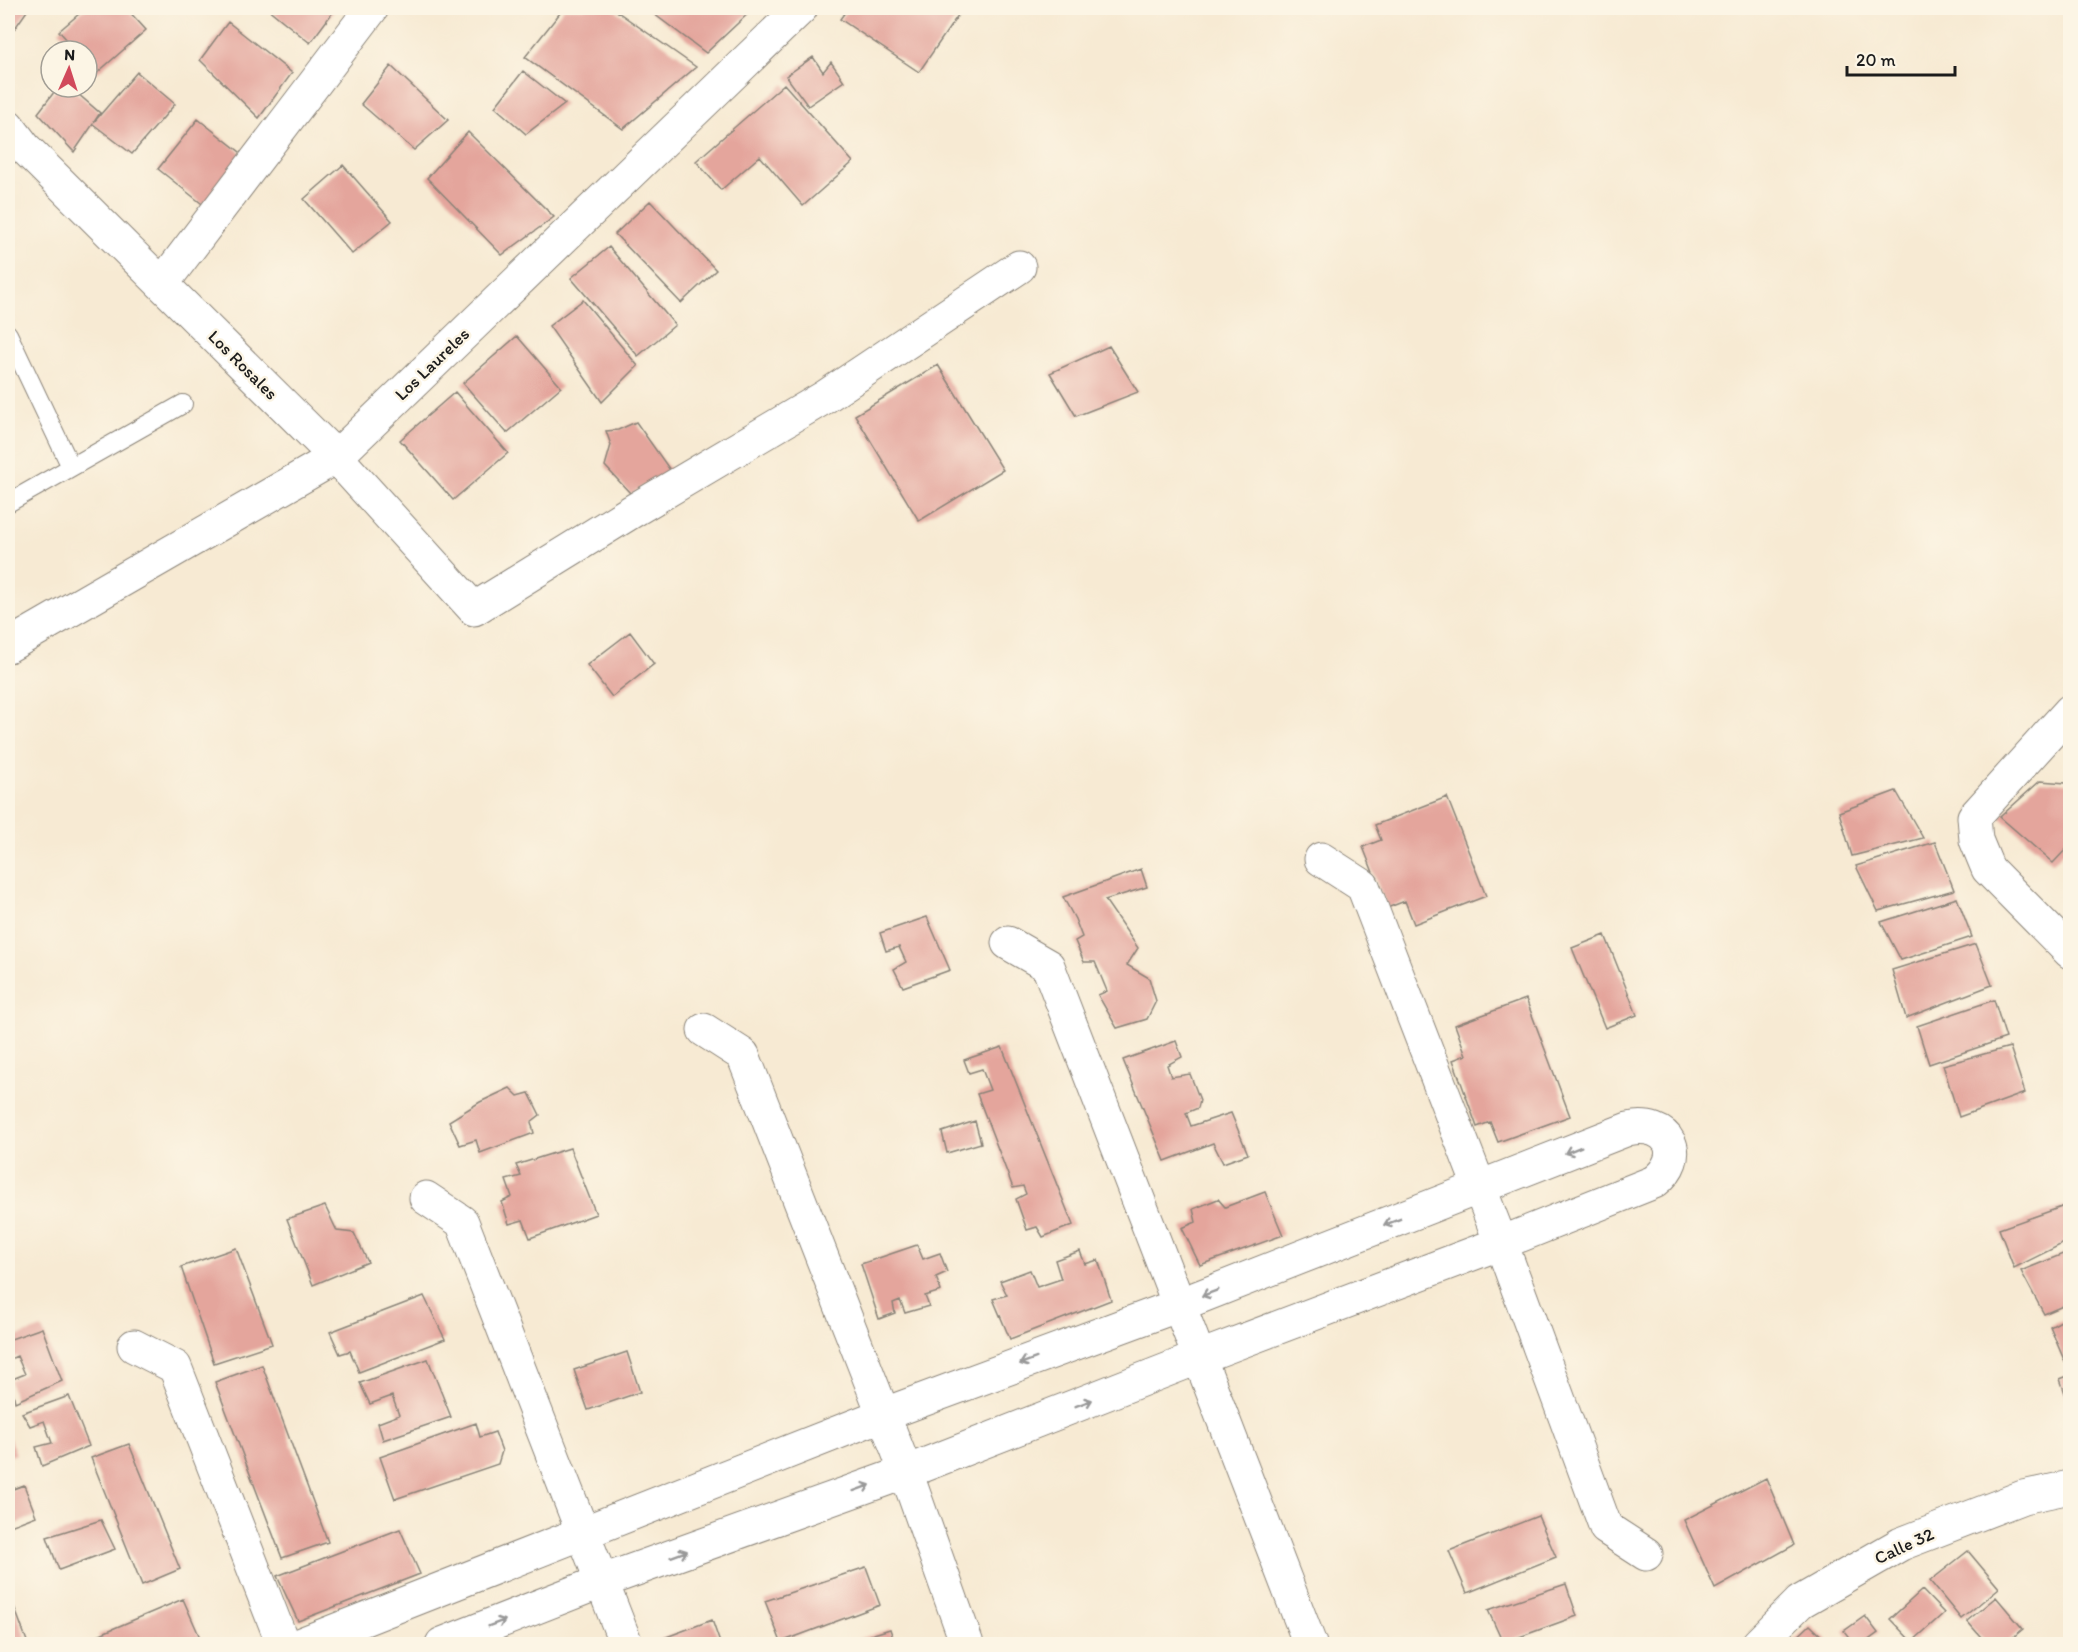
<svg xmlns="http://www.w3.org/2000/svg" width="2078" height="1652" viewBox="0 0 2078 1652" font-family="Itim,sans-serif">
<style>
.building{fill:#e4a59c}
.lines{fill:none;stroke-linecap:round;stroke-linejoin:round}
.lane-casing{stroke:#8a8378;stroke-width:20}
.street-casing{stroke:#8a8378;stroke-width:35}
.lane{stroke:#fff;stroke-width:18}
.street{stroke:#fff;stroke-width:33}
.oneway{stroke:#999}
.labels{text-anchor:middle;stroke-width:5;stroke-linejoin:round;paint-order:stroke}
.street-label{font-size:18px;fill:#1c1c1c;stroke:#fcf5e5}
</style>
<rect width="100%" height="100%" fill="#fcf5e5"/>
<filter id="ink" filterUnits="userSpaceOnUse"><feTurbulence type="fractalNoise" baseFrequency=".0167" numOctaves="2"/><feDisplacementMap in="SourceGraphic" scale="12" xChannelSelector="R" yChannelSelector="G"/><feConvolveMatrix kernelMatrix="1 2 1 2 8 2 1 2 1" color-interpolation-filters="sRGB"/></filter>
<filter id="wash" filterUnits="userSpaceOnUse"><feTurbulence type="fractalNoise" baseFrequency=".008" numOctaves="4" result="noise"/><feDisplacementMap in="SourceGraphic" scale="24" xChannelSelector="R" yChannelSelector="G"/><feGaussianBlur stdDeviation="1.35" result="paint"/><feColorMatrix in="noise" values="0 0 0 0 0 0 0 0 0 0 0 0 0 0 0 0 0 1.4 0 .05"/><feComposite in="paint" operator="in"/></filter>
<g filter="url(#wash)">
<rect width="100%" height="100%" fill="#f7ead3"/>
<g id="blocks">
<path class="building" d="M8,8H29L13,31L8,27Z
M86,8H126L146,30L97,73L87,62V51H77L59,31Z
M267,8H336L310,43Z
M564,8H612L696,67L623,129L525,57Z
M646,8H754L706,53Z
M848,8H963L919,72L840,19Z
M228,22L292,73L259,118L200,60Z
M813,57L823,72L831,62L844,81L808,106L786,76Z
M391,66L448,120L414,150L361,104Z
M523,71L565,104L526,134L495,107Z
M137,72L175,104L132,154L93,124L74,152L38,113L58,87H70L100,113L94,122Z
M784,84L853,162L803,206L760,156L721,190L696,161Z
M198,119L245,156L206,207L158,169Z
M468,132L554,217L502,255L427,178Z
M343,165L392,221L352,254L304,199Z
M650,201L716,270L681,303L615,234Z
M609,247L675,325L638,356L571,278Z
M583,300L638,366L602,402L549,326Z
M517,336L561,387L507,433L463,383Z
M1109,346L1138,392L1076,416L1050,373Z
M938,365L1003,470L919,521L855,415Z
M455,392L508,453L453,500L400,440Z
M636,422L670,470L631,494L605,466L611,445L606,431L618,430Z
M630,632L654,664L612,697L587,665Z
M2040,781L2066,783L2070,787V845L2053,863L2000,817Z
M1896,791L1923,838L1852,856L1839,812Z
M1447,797L1486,896L1414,924L1405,901L1387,908L1363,847L1381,840L1375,825Z
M1935,842L1954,890L1878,911L1856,866Z
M1141,869L1147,887L1105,900L1138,948L1127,965L1149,978L1156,1001L1147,1019L1117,1028L1098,995L1107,991L1095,962H1084L1075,941L1082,937L1075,919L1063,897Z
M1957,898L1972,937L1901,960L1881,922Z
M927,917L950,970L903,987L894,969L906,962L899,947L886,951L880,933Z
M1605,935L1637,1015L1605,1028L1572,948Z
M1976,944L1992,985L1906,1018L1892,970Z
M1526,999L1570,1116L1498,1142L1490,1122L1477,1127L1453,1060L1466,1055L1455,1025Z
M1994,1000L2006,1038L1929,1064L1917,1026Z
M1176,1041L1182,1057L1167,1065L1171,1077L1190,1074L1200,1100L1198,1108L1186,1113L1191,1126L1231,1113L1248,1154L1223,1163L1213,1143L1165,1161L1123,1060Z
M1002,1047L1073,1225L1043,1237L1037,1227L1027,1230L1016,1199L1026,1194L1023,1186L1013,1188L977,1094L990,1090L982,1069L969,1073L964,1060Z
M2010,1047L2025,1093L1959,1117L1943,1065Z
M510,1088L518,1096L529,1093L540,1115L531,1122L534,1133L480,1153L476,1140L460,1145L449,1121L480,1102Z
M975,1121L981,1143L947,1153L942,1132Z
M570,1148L596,1214L530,1238L523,1220L509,1224L502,1202L512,1197L506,1180L521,1176L516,1165Z
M1265,1192L1283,1235L1200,1265L1182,1228L1196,1222L1193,1209L1218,1199L1225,1207Z
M2070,1204V1240L2014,1268L1999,1229Z
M325,1206L337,1231L354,1233L368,1262L313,1285L287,1219Z
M917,1245L923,1259L940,1253L947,1272L936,1277L941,1291L925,1296L929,1306L905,1313L900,1300L893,1303L895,1313L879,1319L861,1264Z
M236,1248L272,1344L214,1363L181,1267Z
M1080,1251L1085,1264L1098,1260L1111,1300L1010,1339L993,1299L1007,1295L1000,1281L1030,1270L1037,1287L1061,1279L1055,1260Z
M2070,1251V1303L2044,1314L2021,1271Z
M424,1296L445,1339L359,1372L350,1351L340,1354L330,1332Z
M2070,1316V1360L2065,1362L2050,1327Z
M42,1328L62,1381L15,1402L10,1380L25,1374L17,1356L8,1360V1340Z
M627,1352L640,1392L588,1410L574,1370Z
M428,1359L451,1417L383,1440L378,1423L399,1415L392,1396L370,1404L360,1383Z
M262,1365L328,1542L282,1558L215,1382Z
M2070,1375V1407L2060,1379Z
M69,1396L89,1446L42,1466L36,1447L52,1443L44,1421L30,1426L22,1413Z
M476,1423L480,1437L495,1432L502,1451L498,1464L395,1499L380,1457Z
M8,1436L16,1454L8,1457Z
M129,1444L180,1569L142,1585L91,1458Z
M1766,1478L1794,1545L1715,1589L1684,1520Z
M24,1485L36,1516L8,1527V1491Z
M1538,1516L1556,1557L1467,1593L1449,1551Z
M101,1520L115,1549L59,1570L47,1537Z
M400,1529L420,1574L298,1621L277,1576Z
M1968,1551L1999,1588L1961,1619L1930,1581Z
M866,1567L880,1605L781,1642L765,1601Z
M1566,1584L1577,1616L1503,1643L1488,1610Z
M8,1590L28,1644H8Z
M1922,1590L1944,1613L1912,1642L1890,1619Z
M1996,1597L2023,1629L2005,1644H1987L1967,1621Z
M183,1599L202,1642L197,1644H102L98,1635Z
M1865,1616L1878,1633L1863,1644H1854L1844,1631Z
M712,1620L720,1643L716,1644H654L653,1642Z
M1810,1625L1830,1644H1790Z
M890,1629L895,1644H850L848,1642Z"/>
</g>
</g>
<g filter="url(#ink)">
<use href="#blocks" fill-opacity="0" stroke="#8a8378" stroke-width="1.5"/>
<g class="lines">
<defs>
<path id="lane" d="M8,334L71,467
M8,503L183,404"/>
<path id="street" d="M8,126L25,148L336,457L474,609L631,512L825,397L1019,267
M162,284L372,8
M8,646L336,457L801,8
M2070,711L1974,817L1976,840L1988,869L2070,952
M1321,859L1363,886L1501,1243L1606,1528L1646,1554
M1008,943L1048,966L1310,1644
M704,1030L743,1055L906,1472L967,1644
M426,1198L462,1222L626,1644
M134,1346L175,1367L283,1644
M301,1644L882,1415L1179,1305L1628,1129C1669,1120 1688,1156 1654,1182L1501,1243L1200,1357L906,1472L603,1581L442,1644
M1758,1644L1800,1602L1901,1544L2023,1497L2070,1487"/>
</defs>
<use href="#lane" class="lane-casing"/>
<use href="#street" class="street-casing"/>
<use href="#lane" class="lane"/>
<use href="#street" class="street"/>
</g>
<defs><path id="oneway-shaft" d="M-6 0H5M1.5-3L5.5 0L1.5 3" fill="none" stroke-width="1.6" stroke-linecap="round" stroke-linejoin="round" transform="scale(1.5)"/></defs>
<g class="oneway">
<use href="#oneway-shaft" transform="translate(1573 1150) rotate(158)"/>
<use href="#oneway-shaft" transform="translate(1392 1222) rotate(159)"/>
<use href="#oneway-shaft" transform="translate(1210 1293) rotate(159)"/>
<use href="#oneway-shaft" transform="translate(1028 1361) rotate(160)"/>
<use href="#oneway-shaft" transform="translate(1084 1403) rotate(-21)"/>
<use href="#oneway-shaft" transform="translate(862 1488) rotate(-20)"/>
<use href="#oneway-shaft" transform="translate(679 1554) rotate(-20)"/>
<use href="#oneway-shaft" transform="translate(497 1623) rotate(-21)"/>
</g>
</g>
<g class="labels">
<g class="street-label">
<text transform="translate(432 364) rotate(-44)" y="6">Los Laureles</text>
<text transform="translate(243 365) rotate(45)" y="6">Los Rosales</text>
<text transform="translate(1904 1546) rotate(-25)" y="6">Calle 32</text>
</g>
</g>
<rect width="2078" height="1652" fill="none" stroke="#fcf5e5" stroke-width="30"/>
<g transform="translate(69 69) rotate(3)"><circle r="28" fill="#fcf5e5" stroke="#a29e95" stroke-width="1.5"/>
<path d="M0-4.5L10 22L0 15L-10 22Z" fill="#d1495b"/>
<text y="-9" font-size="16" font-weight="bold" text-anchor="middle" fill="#1c1c1c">N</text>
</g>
<path d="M1847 66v9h108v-9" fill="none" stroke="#1c1c1c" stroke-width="3"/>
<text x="1856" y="66" font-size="18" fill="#1c1c1c" stroke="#fcf5e5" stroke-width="4.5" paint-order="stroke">20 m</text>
</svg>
